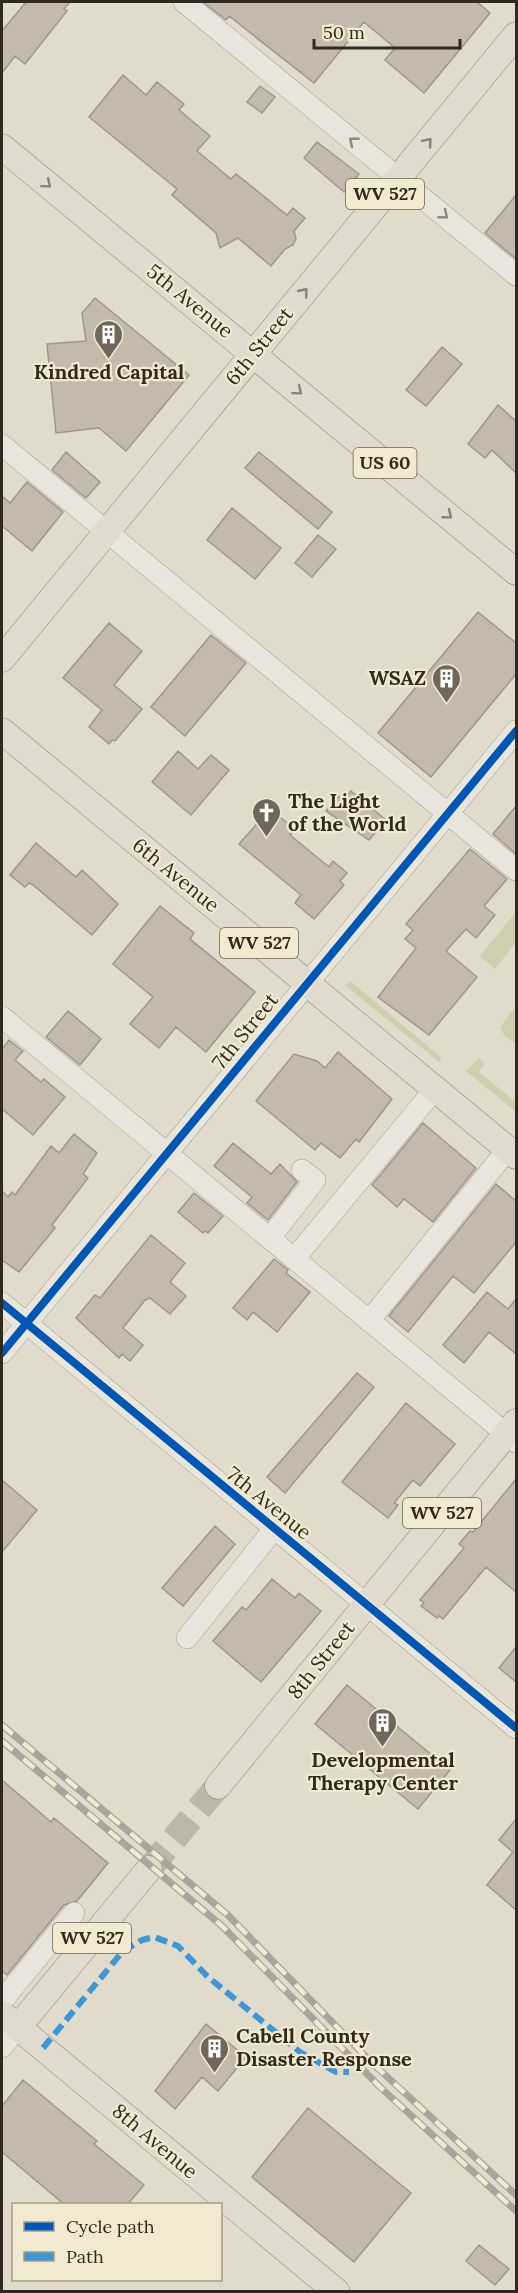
<svg xmlns="http://www.w3.org/2000/svg" width="518" height="2293" viewBox="0 0 518 2293" font-family="Lora,serif">
<style>
.green{fill:#cdcfae}
.building{fill:#c3b9ac;stroke:#9f978b;stroke-width:1.5}
.lines{fill:none;stroke-linecap:round;stroke-linejoin:round}
.major-tunnel{stroke:#bdb7a8;stroke-width:26;stroke-dasharray:26 13;stroke-linecap:butt}
.minor-casing{stroke:#a5a094;stroke-width:22}
.major-casing{stroke:#8b857b;stroke-width:27}
.minor{stroke:#e8e5dc;stroke-width:21}
.major{stroke:#e0dbce;stroke-width:26}
.rail-casing{stroke:#a8a59c;stroke-width:7}
.rail{stroke:#f1e9d0;stroke-width:4.5;stroke-dasharray:14;stroke-linecap:butt}
.quiet{stroke:#3d96d5;stroke-width:6;stroke-dasharray:12 6;stroke-linecap:butt}
.cycleway-casing{stroke:#f1e9d0;stroke-width:11}
.cycleway{stroke:#0057b8;stroke-width:8}
.oneway{stroke:#8d877d}
.oneway2{stroke:#898276}
.labels{text-anchor:middle;stroke-width:4.5;stroke-linejoin:round;paint-order:stroke}
.shield{fill:#f1e9d0;stroke:#6b6353;stroke-width:1.5}
.shield-label{font-size:18px;font-weight:bold;fill:#32291e}
.street-label{font-size:20px;fill:#32291e;stroke:#f1e9d0}
.poi-label{font-size:20px;font-weight:bold;fill:#32291e;stroke:#f1e9d0}
</style>
<rect width="100%" height="100%" fill="#e0dbcb"/>
<path class="green" d="M516,912V942L495,969L480,956Z
M350,981L442,1058L439,1062L346,986Z
M516,1006V1044L504,1035L500,1027Z
M479,1058L485,1064L479,1072L513,1100L516,1096V1112L466,1071Z"/>
<path class="building" d="M26,2H70L64,9L67,11L25,64L15,56L2,73V31Z
M203,2H477L490,13L424,93L385,60L395,48L364,22L314,83L229,16L226,20Z
M123,75L146,95L157,82L184,104L179,110L210,136L197,151L231,179L236,174L287,215L293,208L305,218L294,231L296,239L293,245L285,249L271,266L238,238L220,248L216,233L172,195L177,189L89,117Z
M260,86L275,97L262,113L247,102Z
M317,142L359,174L344,192L304,158Z
M516,195V259L485,233Z
M95,298L189,375L126,451L99,428L56,433L47,344L86,341L82,313Z
M442,347L462,364L426,406L406,390Z
M498,405L516,421V473L492,450L485,458L468,444Z
M66,452L100,482L86,498L52,470Z
M259,452L332,512L318,529L245,468Z
M27,482L63,512L32,551L2,526V496L10,503Z
M232,508L281,548L255,579L207,540Z
M318,535L336,549L312,577L295,563Z
M478,612L516,643V674L431,777L378,733Z
M109,623L142,651L114,685L142,709L115,741L112,740L109,744L89,727L102,710L63,678Z
M211,635L246,663L185,736L151,707Z
M178,751L198,769L211,755L229,770L191,815L152,782Z
M351,791L386,820L369,840L326,811L338,796L343,800Z
M516,806V854L493,834Z
M270,809L295,829L290,835L329,867L333,861L347,873L340,881L344,885L314,919L295,903L301,895L239,844Z
M36,843L76,877L82,870L118,904L92,935L33,885L29,883L25,887L10,875Z
M470,849L507,879L484,906L495,915L476,938L466,929L446,951L477,977L429,1035L378,997L416,948L405,939L413,930L406,924Z
M160,906L194,933L190,939L255,992L206,1052L176,1027L159,1048L130,1024L153,997L113,964Z
M68,1011L101,1039L80,1065L46,1037Z
M9,1040L23,1051L15,1060L41,1082L44,1079L65,1097L33,1135L2,1109V1049Z
M338,1052L392,1099L359,1142L356,1139L340,1158L321,1143L315,1150L256,1101L294,1054L317,1061L325,1068Z
M423,1123L476,1168L433,1222L404,1199L397,1207L372,1185Z
M74,1134L97,1153L83,1174L88,1178L52,1225L55,1228L19,1272L2,1260V1191L8,1197L12,1192L15,1195L51,1146L59,1153Z
M233,1143L271,1174L280,1164L297,1182L268,1220L247,1203L252,1197L214,1166Z
M496,1184L516,1201V1242L474,1293L453,1276L408,1332L389,1316Z
M194,1193L223,1216L208,1233L205,1231L203,1233L178,1212Z
M151,1235L185,1263L170,1282L186,1296L170,1314L150,1298L145,1300L123,1328L143,1345L130,1361L122,1354L119,1358L76,1318L95,1295L100,1298Z
M274,1259L288,1270L286,1273L310,1292L277,1332L253,1312L247,1320L233,1308Z
M487,1292L508,1309L516,1299V1354L489,1332L464,1363L443,1345Z
M357,1373L374,1387L285,1493L267,1477Z
M406,1403L455,1444L420,1486L413,1480L394,1503L398,1505L388,1518L342,1482Z
M516,1479V1592L486,1567L443,1619L439,1616L437,1618L421,1606L424,1603L420,1600L464,1548L459,1544L470,1531L473,1532Z
M2,1480L37,1510L2,1552Z
M215,1526L235,1544L183,1606L162,1588Z
M272,1579L295,1598L299,1593L321,1611L261,1682L213,1641L242,1607L246,1610Z
M516,1647V1682L499,1668Z
M347,1685L450,1770L418,1809L315,1724Z
M2,1780L51,1822L54,1818L108,1863L77,1901L64,1905L7,1975L2,1971Z
M516,1819V1910L487,1885L513,1852L499,1840Z
M206,2024L246,2057L218,2091L202,2077L175,2109L155,2091Z
M23,2080L97,2141L94,2144L144,2185L127,2205H65L2,2152V2106Z
M308,2108L411,2193L354,2262L252,2177Z
M479,2245L509,2269L495,2285L466,2261Z"/>
<g class="lines">
<path class="major-tunnel" d="M149,1869L218,1786"/>
<defs>
<path id="minor" d="M184,2L516,275
M2,445L516,870
M2,1017L516,1442
M270,1238L315,1180L302,1170
M294,1259L435,1089
M2,1303L516,1728
M369,1321L508,1149
M2,1353L516,731
M187,1638L274,1529
M2,2001L74,1913
M2,2047L18,2027"/>
<path id="major" d="M2,147L516,572
M2,659L516,35
M2,731L516,1156
M218,1786L516,1422
M2,2014L337,2292
M18,2027L149,1869"/>
</defs>
<use href="#minor" class="minor-casing"/>
<use href="#major" class="major-casing"/>
<use href="#minor" class="minor"/>
<use href="#major" class="major"/>
<defs>
<path id="rail" d="M2,1725L229,1916L371,2062L516,2195
M2,1741L222,1926L381,2088L516,2211"/>
</defs>
<use href="#rail" class="rail-casing"/>
<use href="#rail" class="rail"/>
<path class="quiet" d="M43,2048L123,1951L142,1940L154,1937L178,1946L208,1977L300,2052L336,2072H349"/>
<defs>
<path id="cycleway" d="M2,1303L516,1728
M2,1353L516,731"/>
</defs>
<use href="#cycleway" class="cycleway-casing"/>
<use href="#cycleway" class="cycleway"/>
</g>
<defs><path id="oneway-chevron" d="M-2-3.5L2.5 0L-2 3.5" fill="none" stroke-width="1.6" stroke-linecap="round" stroke-linejoin="round" transform="scale(1.5)"/></defs>
<g class="oneway">
<use href="#oneway-chevron" transform="translate(353 141) rotate(-141)"/>
<use href="#oneway-chevron" transform="translate(444 215) rotate(39)"/>
</g>
<g class="oneway2">
<use href="#oneway-chevron" transform="translate(428 142) rotate(-50)"/>
<use href="#oneway-chevron" transform="translate(47 184) rotate(40)"/>
<use href="#oneway-chevron" transform="translate(304 292) rotate(-51)"/>
<use href="#oneway-chevron" transform="translate(298 391) rotate(40)"/>
<use href="#oneway-chevron" transform="translate(448 515) rotate(39)"/>
</g>
<defs>
<symbol id="building-pin" viewBox="-11 -11 22 30"><path d="M0 17L-7.5 6A9.5 9.5 0 1 1 7.5 6Z" fill="#6f675b" stroke="#f1e9d0"/><path d="M-4-6H4V6H1V3H-1V6H-4ZM-2.5-4.3h1.7v1.8h-1.7ZM.8-4.3h1.7v1.8H.8ZM-2.5-1h1.7V.8h-1.7ZM.8-1h1.7V.8H.8Z" fill="#fff"/></symbol>
<symbol id="church-pin" viewBox="-11 -11 22 30"><path d="M0 17L-7.5 6A9.5 9.5 0 1 1 7.5 6Z" fill="#6f675b" stroke="#f1e9d0"/><path d="M-1.2-6h2.4v3.5h3.3v2.4h-3.3V6h-2.4V-.1h-3.3v-2.4h3.3Z" fill="#fff"/></symbol>
</defs>
<g fill-rule="evenodd">
<use href="#building-pin" x="92" y="318" width="33" height="45"/>
<use href="#building-pin" x="430" y="662" width="33" height="45"/>
<use href="#church-pin" x="250" y="796" width="33" height="45"/>
<use href="#building-pin" x="366" y="1706" width="33" height="45"/>
<use href="#building-pin" x="198" y="2032" width="33" height="45"/>
</g>
<g class="labels">
<g class="shield">
<rect x="346" y="179" width="78" height="30" rx="4.5"/>
<rect x="353.5" y="448" width="63" height="30" rx="4.5"/>
<rect x="220" y="928" width="78" height="30" rx="4.5"/>
<rect x="403" y="1498" width="78" height="30" rx="4.5"/>
<rect x="53" y="1923" width="78" height="30" rx="4.5"/>
</g>
<g class="shield-label">
<text x="385" y="200">WV 527</text>
<text x="385" y="469">US 60</text>
<text x="259" y="949">WV 527</text>
<text x="442" y="1519">WV 527</text>
<text x="92" y="1944">WV 527</text>
</g>
<g class="street-label">
<text transform="translate(190 301) rotate(39)" y="7">5th Avenue</text>
<text transform="translate(259 346) rotate(-51)" y="7">6th Street</text>
<text transform="translate(176 875) rotate(39)" y="7">6th Avenue</text>
<text transform="translate(245 1031) rotate(-51)" y="7">7th Street</text>
<text transform="translate(269 1503) rotate(39)" y="7">7th Avenue</text>
<text transform="translate(321 1660) rotate(-51)" y="7">8th Street</text>
<text transform="translate(155 2141) rotate(40)" y="7">8th Avenue</text>
</g>
<g class="poi-label">
<text x="109" y="379">Kindred Capital</text>
<text x="426" y="685" text-anchor="end">WSAZ</text>
<text x="288" y="808" text-anchor="start">The Light<tspan x="288" dy="23">of the World</tspan></text>
<text x="383" y="1767">Developmental<tspan x="383" dy="23">Therapy Center</tspan></text>
<text x="236" y="2043" text-anchor="start">Cabell County<tspan x="236" dy="23">Disaster Response</tspan></text>
</g>
</g>
<rect width="518" height="2293" fill="none" stroke="#32291e" stroke-width="6"/>
<rect x="12" y="2203" width="210" height="78" fill="#f1e9d0" stroke="#a59c89" stroke-width="1.5"/>
<rect x="24" y="2222" width="30" height="9" fill="#0057b8" stroke="#a59c89" stroke-width="1.5"/>
<text x="66" y="2233" font-size="18" fill="#32291e">Cycle path</text>
<rect x="24" y="2252" width="30" height="9" fill="#3d96d5" stroke="#a59c89" stroke-width="1.5"/>
<text x="66" y="2263" font-size="18" fill="#32291e">Path</text>
<path d="M314 39v9h146v-9" fill="none" stroke="#32291e" stroke-width="3"/>
<text x="323" y="39" font-size="18" fill="#32291e" stroke="#f1e9d0" stroke-width="4.5" paint-order="stroke">50 m</text>
</svg>
